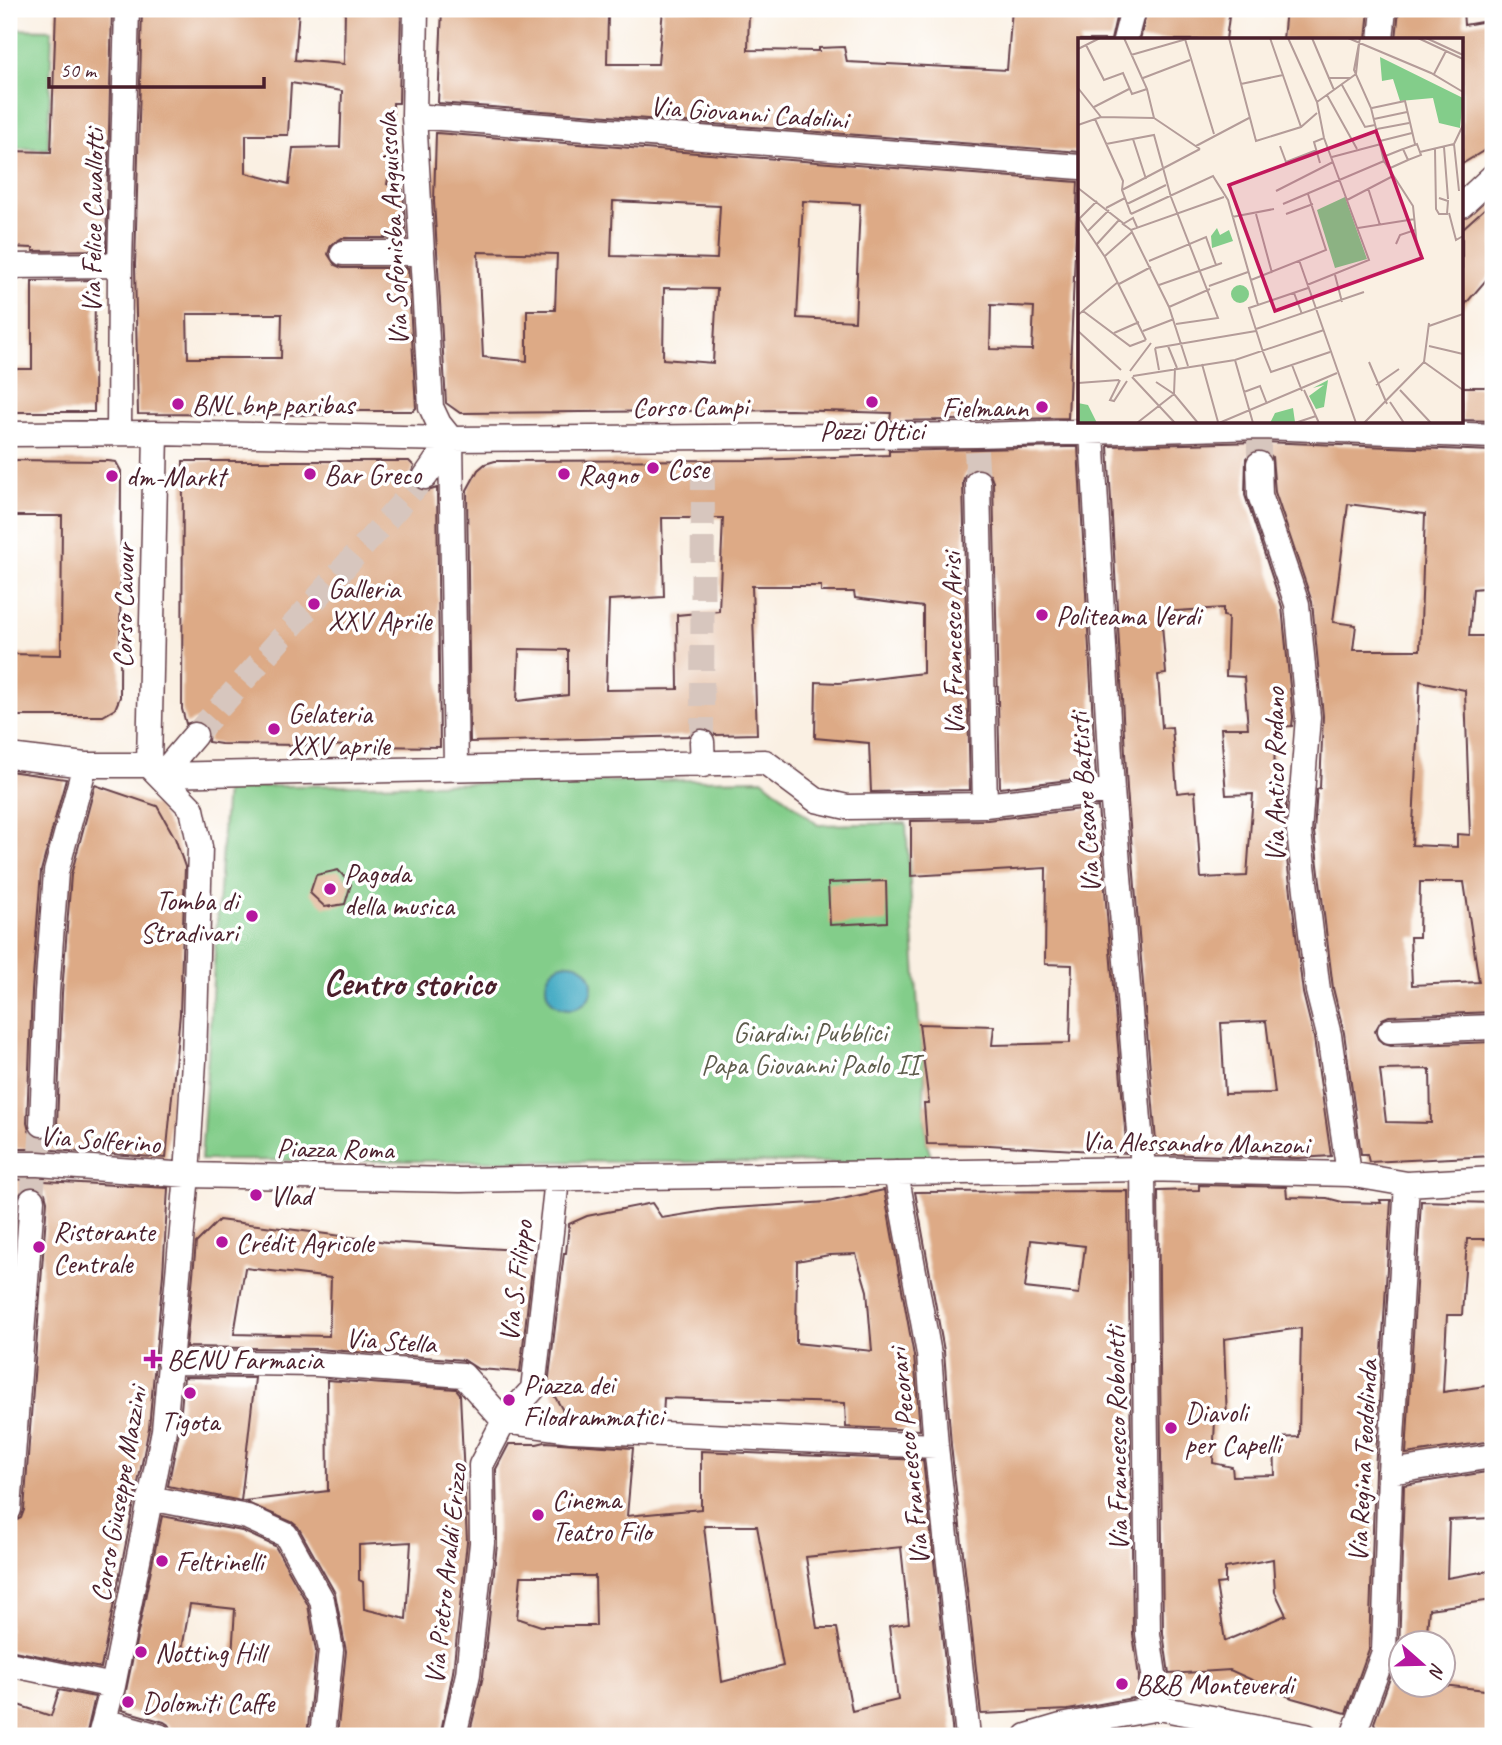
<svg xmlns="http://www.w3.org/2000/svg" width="1502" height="1745" viewBox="0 0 1502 1745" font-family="Caveat,sans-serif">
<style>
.green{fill:#83cd8a;stroke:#66765a;stroke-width:2}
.water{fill:#45abc4;stroke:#486578;stroke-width:2}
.building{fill:#ddaa86;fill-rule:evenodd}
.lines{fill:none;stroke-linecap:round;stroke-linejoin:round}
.street-tunnel{stroke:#d7c6be;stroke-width:24;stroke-dasharray:24 12;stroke-linecap:butt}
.street-casing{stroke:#643e47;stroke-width:27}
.street{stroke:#fff;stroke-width:24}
.poi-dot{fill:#b5179e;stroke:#fff;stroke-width:2.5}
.labels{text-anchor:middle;stroke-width:7;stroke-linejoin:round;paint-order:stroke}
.street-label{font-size:28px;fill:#4a1f2b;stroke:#fff}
.poi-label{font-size:28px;fill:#4a1f2b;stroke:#fff;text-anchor:start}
.park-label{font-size:28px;fill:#5e5c4c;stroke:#fff}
.district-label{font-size:35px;font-weight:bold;fill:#4a1f2b;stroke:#fff}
.inset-road{fill:none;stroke:#b49c99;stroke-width:2}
.view{fill:#c2185b;fill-opacity:0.15;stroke:#c2185b;stroke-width:3.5}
.inset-edge{fill:none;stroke:#4a1f2b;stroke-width:3.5}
</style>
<rect width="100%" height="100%" fill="#fff"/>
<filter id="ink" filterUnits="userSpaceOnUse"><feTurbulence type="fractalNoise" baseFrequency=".0143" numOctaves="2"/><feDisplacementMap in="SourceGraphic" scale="14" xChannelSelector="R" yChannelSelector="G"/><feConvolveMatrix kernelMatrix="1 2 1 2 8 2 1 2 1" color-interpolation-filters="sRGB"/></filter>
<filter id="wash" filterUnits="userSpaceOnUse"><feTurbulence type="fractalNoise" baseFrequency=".00686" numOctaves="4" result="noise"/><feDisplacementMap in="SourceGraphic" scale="28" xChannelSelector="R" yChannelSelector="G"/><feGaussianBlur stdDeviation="1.57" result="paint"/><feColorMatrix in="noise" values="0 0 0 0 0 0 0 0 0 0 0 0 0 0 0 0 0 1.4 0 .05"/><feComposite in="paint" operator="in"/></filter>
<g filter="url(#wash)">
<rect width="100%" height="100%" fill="#faf0e3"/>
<path class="green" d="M9,29L52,30L48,149L9,148Z
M762,779L818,825L906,823L919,1024L925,1070L924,1103L927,1144L933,1163L201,1160L226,787Z"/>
<path class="water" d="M546 986a23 23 0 1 1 46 0a23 23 0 1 1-46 0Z"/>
<g id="blocks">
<path class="building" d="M56,9H112L106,250L33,251V248L9,247V151L51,152Z
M142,9H299L295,60L344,64L345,9H401L399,103H393L392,159L387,184L403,190L406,238H342L331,245L328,254L335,265L342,268H408L416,408L413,411H330V415L138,414L135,265ZM291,83L342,91L340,147L293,148L289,184L246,173V135H288ZM187,314H282L281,358H188Z
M442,9H584V13L608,14L607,64H658L663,9H749L748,50L819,51V48L844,47L847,62L1007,70L1012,9H1118L1111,40H1080V152L438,103Z
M1147,9H1230L1226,40H1140Z
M1286,9H1369L1366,40H1283Z
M1399,9H1463L1464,25L1493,20V145L1462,164V40H1396Z
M436,133L1078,182L1068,418L890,421L891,413L791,410L460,413L446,403L434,201ZM613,201L720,206L717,259L611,256ZM803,201L860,204L855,321L797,318ZM478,252L557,254L555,310H527V361L483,357ZM664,288L717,289L713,363L663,359ZM991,305L1034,307L1032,350L990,349Z
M1493,201V272L1462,308V229Z
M95,280L94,412H9V369H32V281Z
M1462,387H1493V421L1462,420Z
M1261,442L1493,451V500H1490V548H1493V587L1473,589L1469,636H1493V1012L1389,1016L1382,1019L1375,1031L1378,1039L1384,1044L1391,1046L1493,1042V1156L1369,1162L1367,1154H1361L1344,1033L1333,988L1314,832L1317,789L1320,788L1323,716L1312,602L1275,492L1272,457L1267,451L1259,449L1251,452L1246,458L1245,495L1282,607L1293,717L1292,726L1275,727L1274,793L1287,792L1284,834L1303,993L1314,1038L1331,1156L1299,1158L1157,1154L1127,789L1108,446ZM1348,504L1425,514L1420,650H1353L1356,625L1333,622ZM1223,608V616L1228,617L1226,676L1244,677L1248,728H1221L1226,795L1253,794L1247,876L1201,878L1195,791L1177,793L1172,727L1162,728L1158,675L1166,674L1161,612ZM1420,681L1465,690L1470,835L1457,834V847L1412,845ZM1420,882H1464L1479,982L1412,985L1410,937H1419ZM1266,1021L1275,1093L1225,1094L1221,1023ZM1430,1069L1431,1123L1386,1122L1380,1070Z
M1067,447H1078L1096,777L1000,788L993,482L990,474L978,467L970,470L965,475L963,482L970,790L871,792L869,743L815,738L816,682L839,683L923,673V607L855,598L854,592H821V586H752L757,734L715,735L709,729L702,727L695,729L689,736L470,742L467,490L478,470L485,464L495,461L757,460L889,455V451ZM662,518H723L719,611L677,615L678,689L606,690L609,600L664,597ZM519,649L568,650V695L517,701Z
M9,460L108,461L116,462L121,471L120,697L115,709L103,716H9V654L61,655L62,516H9Z
M183,461H409L414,466L410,477L416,489L425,492L437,488L440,747L221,744L208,742L209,731L204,723L197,720L186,724L182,709Z
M9,771L66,779L41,871L32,991L27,1123L29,1131L35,1137L42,1139L50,1137L57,1125L62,993L71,875L95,785L157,806L175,838L185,867L180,1014L166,1158L39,1149H9Z
M1098,807L1127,1153L989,1145L927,1144L924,1103H929L919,1024L994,1026L992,1045L1070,1043L1072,965L1045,964L1046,868L911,876V821L987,820Z
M338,870L351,884L345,904L325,907L310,893L316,875Z
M886,881L887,922L830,925L828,883Z
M9,1179L168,1188L163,1274L149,1428L101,1668L9,1650V1524L21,1518L24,1510L47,1201L45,1193L34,1185L25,1187L17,1198L9,1312Z
M1199,1185L1286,1187L1287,1197L1327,1198L1342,1202L1381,1203L1380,1200H1391L1375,1471L1369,1649L1346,1713L1292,1698L1230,1670L1169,1674L1163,1633L1158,1191L1199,1190ZM1301,1328L1299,1437L1274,1438L1275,1475L1233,1476L1232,1467L1213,1463L1215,1419L1227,1420L1224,1339ZM1273,1559L1275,1592L1286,1615L1225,1641L1216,1584L1225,1583V1568Z
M884,1190L914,1356L920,1430L846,1427L845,1403L664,1398L663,1419L565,1414L548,1385L564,1253H566L569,1224L587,1216L652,1203L662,1218L718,1209L828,1202ZM856,1254L867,1291L872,1351L796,1343L797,1261L829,1255Z
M1128,1191L1133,1634L1139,1677L1138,1697L1068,1710L981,1714L951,1445L944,1351L915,1192ZM1031,1240L1085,1246L1079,1294L1025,1288Z
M1421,1201L1493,1203V1239H1467L1462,1315H1447L1443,1392L1493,1385V1441L1406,1454Z
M219,1220L387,1242L534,1251L520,1372L478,1369L464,1360L317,1349L186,1347L196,1243ZM245,1268L331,1278L329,1336L234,1334Z
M184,1377L255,1378L241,1501L168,1486L179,1431Z
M327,1380L456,1389L460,1394L467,1542L453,1672L440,1736H337L346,1651L335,1593L298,1527L292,1522L243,1501L328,1491ZM411,1542L406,1619L364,1609L363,1582L359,1580V1545Z
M545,1442L633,1448L627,1516L701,1509V1451L923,1460L953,1736H469L483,1676L497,1544L496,1469L509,1444H537ZM704,1526H757L783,1666L722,1682ZM901,1547L909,1623L889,1626L898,1700L852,1711L837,1628H817L806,1557ZM521,1576H595L596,1626H541L517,1618Z
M1493,1471V1518L1449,1520L1447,1578L1493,1570V1600L1429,1609L1426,1643H1401V1685H1443L1493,1691V1736H1430L1377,1729L1374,1723L1399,1653L1404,1485Z
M162,1516L242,1531L275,1546L308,1605L316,1651L307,1736H173L170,1726L164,1722L122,1710ZM190,1604L235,1609L232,1656L182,1649Z
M59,1690L95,1697L86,1736H9V1702L51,1716Z"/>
</g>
</g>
<g filter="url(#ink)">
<use href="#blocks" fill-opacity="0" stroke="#643e47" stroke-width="2"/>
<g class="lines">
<path class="street-tunnel" d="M1259,439V464
M976,451L978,482
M195,735L425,477
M702,742L703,459
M40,1153L42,1124
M32,1200L34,1173"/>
<defs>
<path id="street" d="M416,9L414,116L431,407L439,424L451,439
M1125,40L1133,9
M1381,40L1384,9
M414,116L1080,167
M1462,205L1493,176
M343,253H422
M9,266L120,265
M1092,432L1112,790L1143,1169L1148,1634L1159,1708
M119,433L120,265L127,9
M9,434L156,433L451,439L977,435L1261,427L1493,436
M451,439L456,767
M1259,464L1260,495L1297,604L1308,717L1299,832L1318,991L1329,1035L1349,1174
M425,477L451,439
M978,482L985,805
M702,742L703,765
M9,756L85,765H149
M161,775L765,762L816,800L847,807L985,805L1112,790
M161,775L195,735
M1390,1031L1493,1027
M42,1124L47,992L56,872L85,765
M9,1164H38L187,1175L460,1180L1143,1169L1349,1174L1407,1184L1493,1179
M896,1173L929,1354L936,1446L968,1736
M169,1362L316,1364L463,1375L504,1421
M504,1421L571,1430L936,1446
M1390,1472L1493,1456
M150,1498L247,1517L286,1535L322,1600L331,1650L322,1736
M9,1509L32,1200
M9,1664L113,1686
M104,1721L159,1736
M100,1736L113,1686L164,1430L187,1175L194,1061L200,847L192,809L149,765L156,433
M454,1736L468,1674L482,1543L481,1465L504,1421L533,1389L557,1180
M1027,1736L1061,1726L1159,1708L1306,1736
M1353,1736L1384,1652L1390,1472L1407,1184"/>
</defs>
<use href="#street" class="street-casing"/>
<use href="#street" class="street"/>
</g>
</g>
<g class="poi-dot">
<circle cx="872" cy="402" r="7"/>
<circle cx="178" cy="404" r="7"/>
<circle cx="1042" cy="407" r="7"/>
<circle cx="653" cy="468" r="7"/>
<circle cx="310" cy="474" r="7"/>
<circle cx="564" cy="474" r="7"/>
<circle cx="112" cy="476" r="7"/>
<circle cx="314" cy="604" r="7"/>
<circle cx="1042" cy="615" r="7"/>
<circle cx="274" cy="729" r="7"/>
<circle cx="330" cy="889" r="7"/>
<circle cx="252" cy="916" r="7"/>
<circle cx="256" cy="1195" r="7"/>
<circle cx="222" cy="1242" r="7"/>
<circle cx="39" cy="1247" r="7"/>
<path d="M149.5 1348.5h7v7h7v7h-7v7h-7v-7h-7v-7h7z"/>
<circle cx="190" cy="1393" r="7"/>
<circle cx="509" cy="1400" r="7"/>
<circle cx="1171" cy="1428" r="7"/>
<circle cx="538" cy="1515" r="7"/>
<circle cx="162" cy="1561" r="7"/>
<circle cx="141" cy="1652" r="7"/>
<circle cx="1122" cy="1684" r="7"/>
<circle cx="128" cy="1702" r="7"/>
</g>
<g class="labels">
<g class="street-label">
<text transform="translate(749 112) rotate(4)" y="10">Via Giovanni Cadolini</text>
<text transform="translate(92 221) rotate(-89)" y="10">Via Felice Cavallotti</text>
<text transform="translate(392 229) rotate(-93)" y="10">Via Sofonisba Anguissola</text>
<text transform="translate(690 406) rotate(-1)" y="10">Corso Campi</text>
<text transform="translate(123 606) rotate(-89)" y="10">Corso Cavour</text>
<text transform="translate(952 644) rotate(-91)" y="10">Via Francesco Arisi</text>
<text transform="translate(1274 775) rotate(-90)" y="10">Via Antico Rodano</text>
<text transform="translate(1084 803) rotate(-94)" y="10">Via Cesare Battisti</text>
<text transform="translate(100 1139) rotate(4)" y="10">Via Solferino</text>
<text transform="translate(1195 1142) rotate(1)" y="10">Via Alessandro Manzoni</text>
<text transform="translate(335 1148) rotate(1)" y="10">Piazza Roma</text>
<text transform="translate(515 1281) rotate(-83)" y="10">Via S. Filippo</text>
<text transform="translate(391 1340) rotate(4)" y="10">Via Stella</text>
<text transform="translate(1116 1439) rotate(-91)" y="10">Via Francesco Robolotti</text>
<text transform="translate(908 1457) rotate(-96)" y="10">Via Francesco Pecorari</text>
<text transform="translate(1362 1461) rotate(-87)" y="10">Via Regina Teodolinda</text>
<text transform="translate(118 1494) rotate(-80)" y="10">Corso Giuseppe Mazzini</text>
<text transform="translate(445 1574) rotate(-84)" y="10">Via Pietro Araldi Erizzo</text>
</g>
<g class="poi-label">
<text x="192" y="414">BNL bnp paribas</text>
<text x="1028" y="417" text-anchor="end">Fielmann</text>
<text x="872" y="440" text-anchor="middle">Pozzi Ottici</text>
<text x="667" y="478">Cose</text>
<text x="324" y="484">Bar Greco</text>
<text x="578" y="484">Ragno</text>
<text x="126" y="486">dm-Markt</text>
<text x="328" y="598">Galleria<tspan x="328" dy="32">XXV Aprile</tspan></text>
<text x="1056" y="625">Politeama Verdi</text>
<text x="288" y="723">Gelateria<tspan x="288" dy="32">XXV aprile</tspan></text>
<text x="344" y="883">Pagoda<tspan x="344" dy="32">della musica</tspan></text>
<text x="238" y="910" text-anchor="end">Tomba di<tspan x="238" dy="32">Stradivari</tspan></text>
<text x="270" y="1205">Vlad</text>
<text x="53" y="1241">Ristorante<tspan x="53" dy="32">Centrale</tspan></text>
<text x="236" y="1252">Crédit Agricole</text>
<text x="167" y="1369">BENU Farmacia</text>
<text x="523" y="1394">Piazza dei<tspan x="523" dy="32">Filodrammatici</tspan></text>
<text x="1185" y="1422">Diavoli<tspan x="1185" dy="32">per Capelli</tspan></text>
<text x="190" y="1431" text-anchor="middle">Tigota</text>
<text x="552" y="1509">Cinema<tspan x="552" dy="32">Teatro Filo</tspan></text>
<text x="176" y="1571">Feltrinelli</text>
<text x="155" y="1662">Notting Hill</text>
<text x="1136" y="1694">B&amp;B Monteverdi</text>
<text x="142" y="1712">Dolomiti Caffe</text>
</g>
<g class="park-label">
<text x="810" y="1042">Giardini Pubblici<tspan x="810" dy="32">Papa Giovanni Paolo II</tspan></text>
</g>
<g class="district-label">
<text x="409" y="995">Centro storico</text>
</g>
</g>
<g transform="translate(1078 38)">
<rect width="385" height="385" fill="#faf0e3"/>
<path d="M302,19L385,60L382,90L361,85L355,60L322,63L315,41L304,43ZM267,159L289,221L257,230L239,172ZM139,190L142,197L151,192L155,203L134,210L133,198ZM153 256a9 9 0 1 1 18 0a9 9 0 1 1-18 0ZM250,342L246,369L238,371L231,358L246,347L235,350ZM0,365L10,367L19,385H0ZM215,370L217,384L192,385L197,375Z" fill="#83cd8a"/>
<path class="inset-road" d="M46,0L69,51L76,80L122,111M151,0L178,103L223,89L239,75M192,0L223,89M210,0L239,64L246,100L291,222L229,247M234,0L256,52M270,0L353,35L385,54M282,0L276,32L293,70L306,123L335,168L339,208M340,0L385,21M348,0L385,17M107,1L136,96M8,7L26,42L45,35L54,56L69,51M0,11L22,0M53,17L112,0M278,36L281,7M356,36L368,13M65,40L112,22M250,40H272M163,46L205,37M264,47L287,89L297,87M0,50L23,79M249,57L279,111M239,64L278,36M16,69L51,51M294,70L327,63L337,106M17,81L45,143L44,152L53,176M296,81L329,74M0,87L23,79L76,80M299,91L331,85M55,101L68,141M302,103L334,95M28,106L76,97L93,159L140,280L98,286M339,106L343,117L330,122L325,111ZM376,106L381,153M376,106L385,87M118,108L171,80M202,108L208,124L239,112M366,109L370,161M357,111L358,171L361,176H369L370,163L361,160M342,114L376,106M254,119L303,106M305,119L325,111M242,125L236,104L246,100M310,131L330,122M0,150L45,185M290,150L302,187M44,152L122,111M198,153L255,124M269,162L315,138M49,166L88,147M205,166L306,123M28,170L47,160M371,175L378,202L385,198M53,176L135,138L150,162L180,267M178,176L194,235M208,176L235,166M0,179L27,219L68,302M154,179L196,171M1,181L19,163M59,189L55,180L45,186L53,192L146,159M280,190L337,181M53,192L91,269L110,328M10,193L31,172M19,206L41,182M318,206L322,197L337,192M27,218L54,194M221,222L278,385M71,223L128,199L138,227M257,237L264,264M173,242L248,212L230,156M41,246L73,229M81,247L144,225M131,248L170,234M230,250L171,270L185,314L193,334L252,314M216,255L224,276M91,269L132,251M5,273L52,308L68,302M0,277L40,244M351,288L385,276M178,291L286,254M0,293L43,332M65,293L96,281M36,295L61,284M90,308L99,330M351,308L385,316M77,310L178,293M77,310L81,332M157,322L175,385M291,324L309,366M346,324L385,352M124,326L140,384M214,327L224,353M52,333L73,305M55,338L157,322L246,292M54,339L97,385M42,342L32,362L36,363L49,343M78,344L96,356L120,385M0,345L41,342M298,347L321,331M226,352L241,385M322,352L353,385M166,354L182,348L189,366M312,364L326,385M59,385L96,356L97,330M141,385L259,335M217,385L238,378M286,385L346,324L351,285"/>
<path class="view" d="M298,93L344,220L197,273L151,147Z"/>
<rect width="385" height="385" class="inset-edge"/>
</g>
<rect width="1502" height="1745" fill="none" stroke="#fff" stroke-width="35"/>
<g transform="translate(1422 1664) rotate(110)"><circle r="33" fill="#ffffff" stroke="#b7a5aa" stroke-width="2"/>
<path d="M0-5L12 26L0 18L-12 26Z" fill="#b5179e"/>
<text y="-10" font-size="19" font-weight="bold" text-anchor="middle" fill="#4a1f2b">N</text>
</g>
<path d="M49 77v10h215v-10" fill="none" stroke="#4a1f2b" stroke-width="3.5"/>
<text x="60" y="77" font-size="21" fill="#4a1f2b" stroke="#ffffff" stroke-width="5" paint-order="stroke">50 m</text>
</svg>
